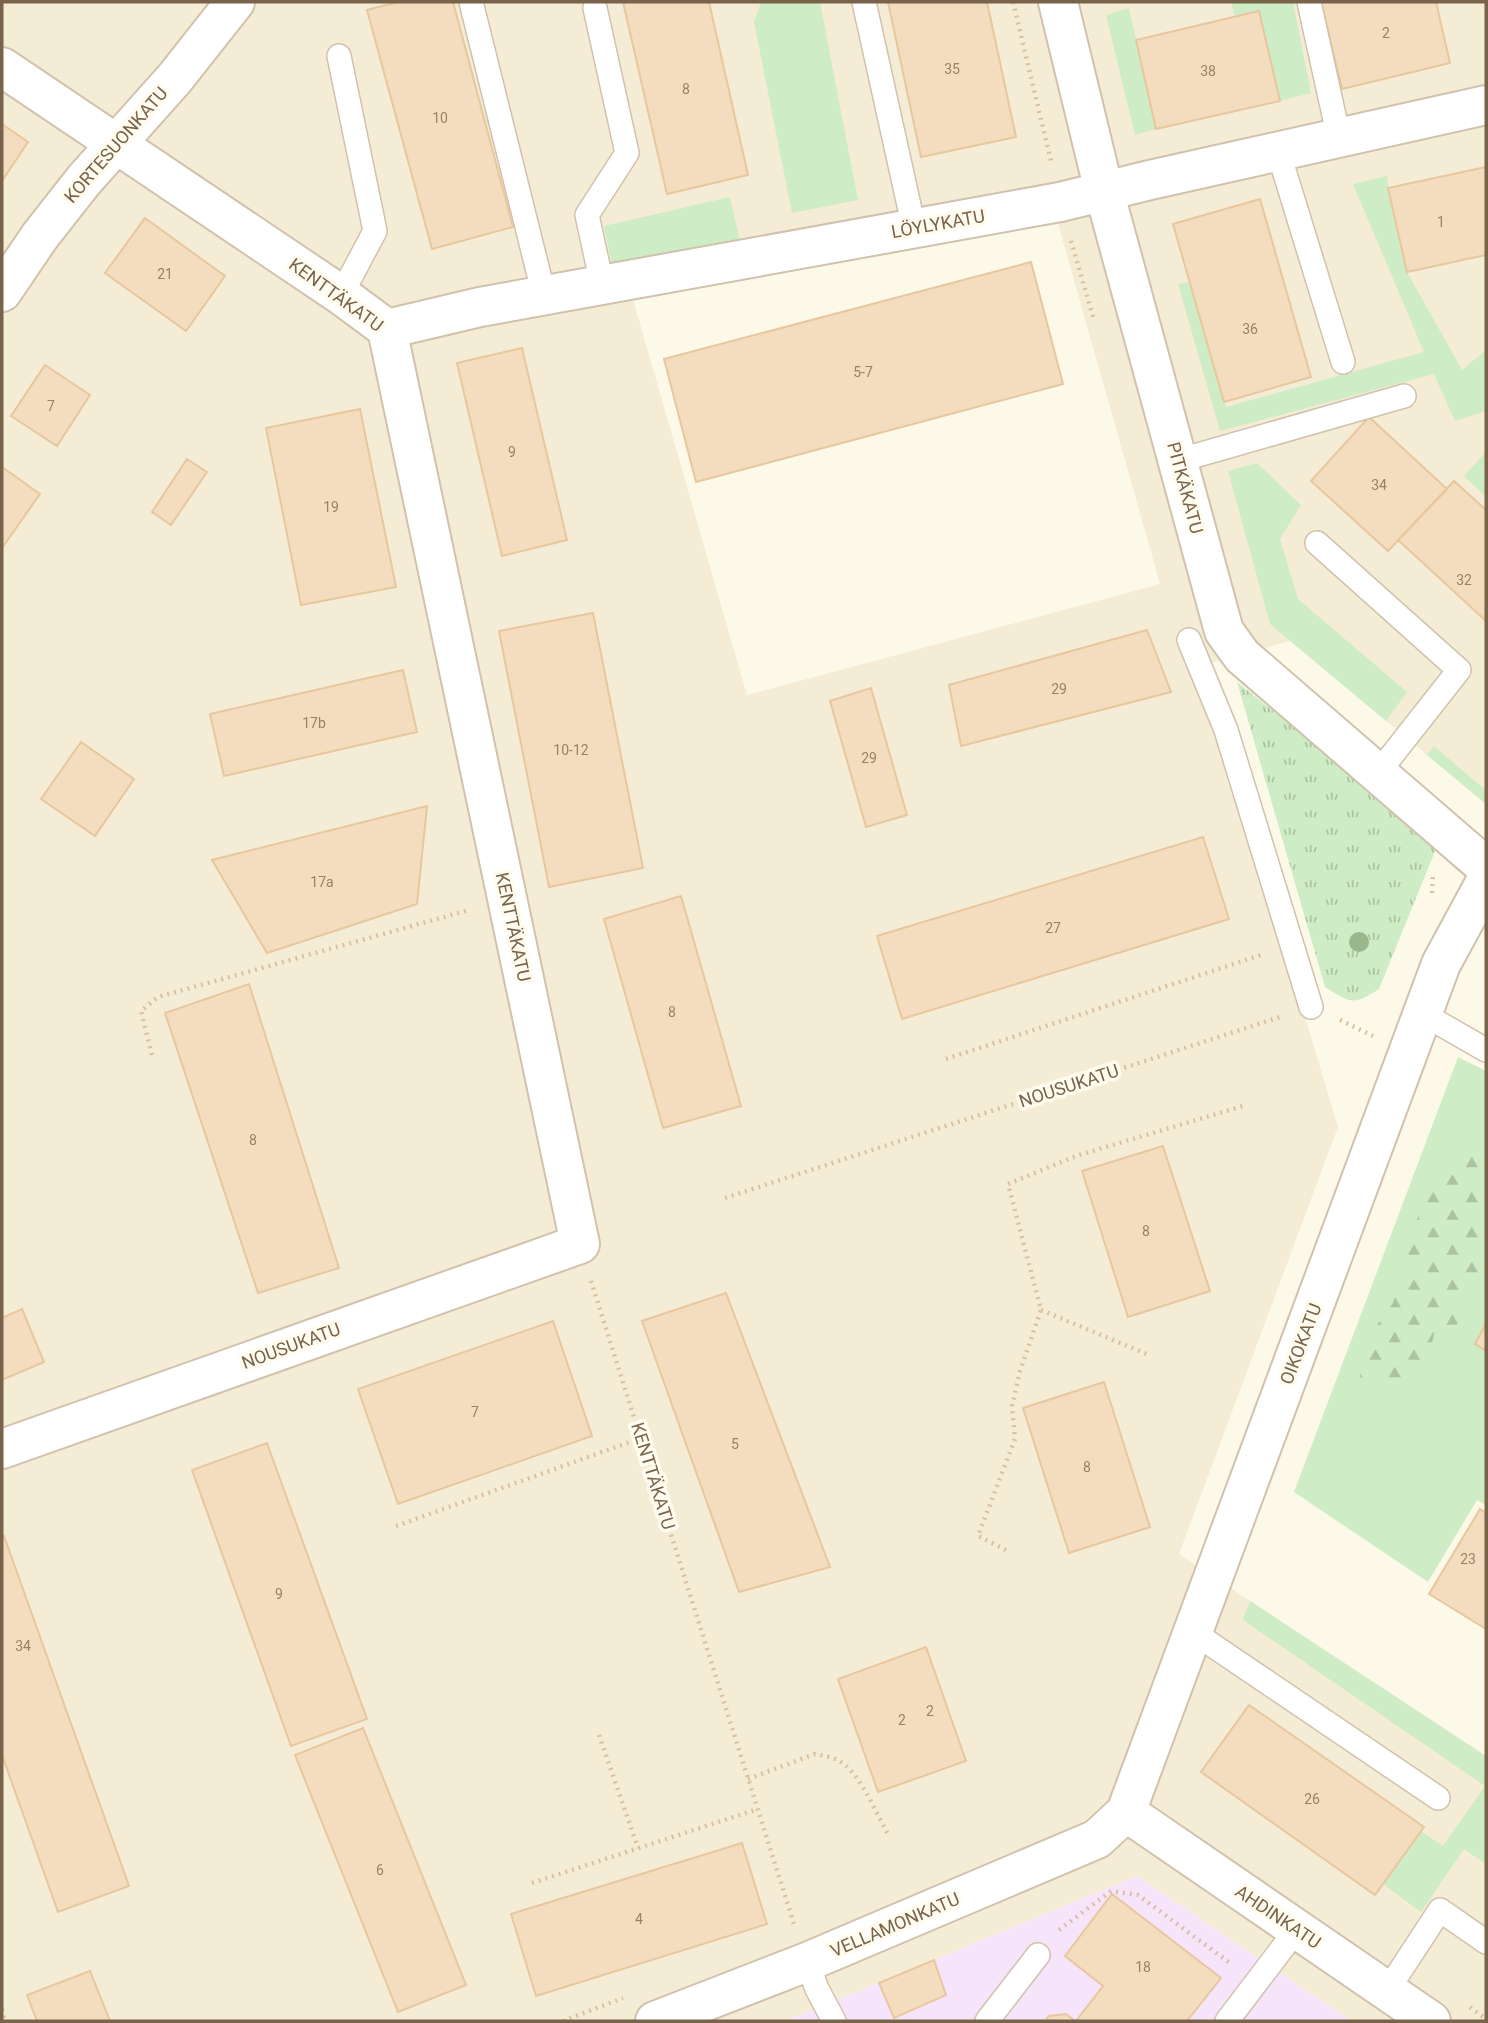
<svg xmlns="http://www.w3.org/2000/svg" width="1488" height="2023" viewBox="0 0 1488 2023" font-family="Roboto,sans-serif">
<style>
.residential{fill:#f5ecd6;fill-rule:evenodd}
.education{fill:#f6e4fa}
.green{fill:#ceecc5}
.forest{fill:url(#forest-firs)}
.park{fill:url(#park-tufts)}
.building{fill:#f4ddbe;stroke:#e7c79e;stroke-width:2}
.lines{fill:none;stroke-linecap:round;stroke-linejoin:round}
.lane-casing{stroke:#d0c2ac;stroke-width:26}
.street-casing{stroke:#d0c2ac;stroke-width:42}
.path{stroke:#dac1a0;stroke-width:4.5;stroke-dasharray:2 5;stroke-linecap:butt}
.lane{stroke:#fff;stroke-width:23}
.street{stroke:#fff;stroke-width:38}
.tree{fill:#99b68d}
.labels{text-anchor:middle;stroke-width:7;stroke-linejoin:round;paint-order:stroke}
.number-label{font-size:14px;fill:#988267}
.street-label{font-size:18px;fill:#79634a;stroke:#fffcef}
</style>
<defs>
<pattern id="forest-firs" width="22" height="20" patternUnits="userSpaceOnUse" patternTransform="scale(1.75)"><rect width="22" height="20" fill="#ceecc5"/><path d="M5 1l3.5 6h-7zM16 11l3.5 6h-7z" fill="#acc3a2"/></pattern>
<pattern id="park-tufts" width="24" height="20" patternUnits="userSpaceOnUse" patternTransform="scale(1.75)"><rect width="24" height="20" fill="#ceecc5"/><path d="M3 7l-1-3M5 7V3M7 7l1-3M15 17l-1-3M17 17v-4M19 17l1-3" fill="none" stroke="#acc3a2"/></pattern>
</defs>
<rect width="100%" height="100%" fill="#fdf9e8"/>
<path class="residential" d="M2,2H1486V804L1290,641L1200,666L1338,1127L1179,1554L1486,1756V2021H1351L1137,1876L786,2021H2ZM1055,213L1160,584L747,695L630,289Z"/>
<path class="education" d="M1137,1876L1351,2021H786Z"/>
<path class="green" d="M761,2H820L858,200L792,213L754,22Z
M1231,2H1293L1311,93L1280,101L1259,11L1235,16Z
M1129,8L1156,129L1135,135L1106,15Z
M1387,176L1388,188L1407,272L1462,370L1486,350V411L1455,421L1434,374L1220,431L1178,284L1189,282L1226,407L1424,352L1353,184Z
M730,197L741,246L613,270L604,226Z
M1486,452V497L1464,476Z
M1257,463L1301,505L1280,539L1298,599L1407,692L1386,721L1270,624L1228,471Z
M1434,746L1483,788L1486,786V804L1427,755Z
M1458,1057L1486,1071V1505L1477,1500L1428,1582L1294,1492Z
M1250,1601L1486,1756V1864L1464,1849L1421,1912L1383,1884L1421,1831L1443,1846L1485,1786L1243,1620Z"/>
<path class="forest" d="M1485,1149L1486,1254L1475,1286L1457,1325L1434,1334L1426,1372L1382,1384L1358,1385L1368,1337L1393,1303L1412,1232L1434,1177Z"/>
<path class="park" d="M1237,682L1438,844L1379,989C1353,1006 1350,1003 1325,987Z"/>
<path class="building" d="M398,2H453L513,227L432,249L367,10Z
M623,2H709L748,175L667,194Z
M888,2H987L1016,137L921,157Z
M1321,2H1436L1450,63L1342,89Z
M1259,11L1280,101L1156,129L1136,40Z
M2,124L28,142L2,181Z
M1486,167V255L1407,272L1388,188Z
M1260,199L1311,377L1224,402L1173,224Z
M145,218L225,276L186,331L105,273Z
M1031,262L1063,384L696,482L664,359Z
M522,348L567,540L502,556L457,363Z
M45,365L90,395L57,446L11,416Z
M360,409L396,587L301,605L266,428Z
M1369,417L1447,489L1388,551L1311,481Z
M187,459L207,472L171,525L152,512Z
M2,467L40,494L2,548Z
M1454,481L1486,510V621L1398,540Z
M593,613L643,868L549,887L499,631Z
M1147,630L1171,692L961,746L949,685Z
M403,670L417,732L224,776L210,714Z
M871,688L907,815L866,827L830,701Z
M81,742L134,779L95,836L41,799Z
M427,806L417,904L267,953L212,860Z
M1203,837L1229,919L902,1019L877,936Z
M681,896L741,1106L663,1128L604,919Z
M249,984L339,1268L258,1293L165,1013Z
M1163,1146L1210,1291L1128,1317L1082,1171Z
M726,1293L830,1567L739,1592L642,1321Z
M22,1309L44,1362L2,1380V1318Z
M553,1321L592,1436L398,1504L358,1389Z
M1486,1324V1351L1475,1344Z
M1104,1382L1150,1527L1069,1553L1023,1408Z
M267,1443L367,1719L291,1746L192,1470Z
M1480,1509L1486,1513V1629L1429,1594Z
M4,1536L129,1886L58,1912L2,1755V1537Z
M926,1647L966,1761L878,1792L838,1679Z
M1249,1705L1424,1827L1375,1895L1201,1772Z
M363,1728L466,1985L398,2012L295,1755Z
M742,1843L767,1924L536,1996L511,1914Z
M1112,1894L1221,1978L1187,2021H1076L1103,1986L1065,1956Z
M934,1960L946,1995L894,2018L879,1983Z
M90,1971L110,2021H37L27,1995Z
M1066,2014L1075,2021H1045L1049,2016Z"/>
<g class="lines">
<defs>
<path id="lane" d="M471,2L544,295
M864,2L914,228
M1309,2L1339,138
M595,8L627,153L587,215L602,284
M339,56L375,231L341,295
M1278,151L1343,362
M1177,461L1404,396
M1317,543L1459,670L1378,773
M1189,640L1226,730L1311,1007
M1423,1014L1486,1050
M1193,1632L1438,1798
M807,1962L817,1989L834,2021
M1387,1991L1440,1910L1486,1942
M987,2021L1038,1955
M1227,2021L1297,1929"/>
<path id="street" d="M1058,2L1104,191L1224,631L1242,656L1486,867
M2,67L341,295L387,329L580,1244L2,1449
M2,292L40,236L84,180L175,78L235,2
M387,329L480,307L1060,202L1150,180L1486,105
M1126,1812L1431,2021
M655,2021L807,1962L1097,1839L1126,1812L1441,964L1486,881"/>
</defs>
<use href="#lane" class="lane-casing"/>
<use href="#street" class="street-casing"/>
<path class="path" d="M1013,2L1052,165
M1071,241L1094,320
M1432,893L1433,874
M1340,1020L1373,1036
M152,1055L141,1011L158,997L469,910
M946,1059L1261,955
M725,1198L1283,1016
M591,1281L794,1924
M1041,1310L1149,1355
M396,1526L641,1438
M1006,1550L978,1536L1015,1439L1012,1406L1020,1371L1041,1310L1008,1184L1076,1156L1243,1106
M599,1735L638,1848
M748,1779L815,1754C826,1756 838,1758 846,1766C865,1783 876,1814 889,1836
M532,1883L758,1809
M1059,1930L1111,1891L1138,1895L1230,1963
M1470,2007L1486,2019
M2,2009L5,2021
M563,2021L623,1998"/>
<use href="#lane" class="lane"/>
<use href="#street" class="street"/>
</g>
<circle class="tree" cx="1359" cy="942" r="10"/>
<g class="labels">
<g class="number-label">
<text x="1386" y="38">2</text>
<text x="952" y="74">35</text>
<text x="1208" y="76">38</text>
<text x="686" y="94">8</text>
<text x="440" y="123">10</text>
<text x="1441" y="227">1</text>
<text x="165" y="279">21</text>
<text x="1250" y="334">36</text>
<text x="863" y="377">5-7</text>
<text x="51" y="411">7</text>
<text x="512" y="457">9</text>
<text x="1379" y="490">34</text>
<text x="331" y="512">19</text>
<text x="1464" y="585">32</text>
<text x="1059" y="694">29</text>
<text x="314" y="728">17b</text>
<text x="571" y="755">10-12</text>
<text x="869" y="763">29</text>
<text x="322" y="887">17a</text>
<text x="1053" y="933">27</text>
<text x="672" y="1017">8</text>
<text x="253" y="1145">8</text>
<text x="1146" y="1236">8</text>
<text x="475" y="1417">7</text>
<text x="735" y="1449">5</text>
<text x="1087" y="1472">8</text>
<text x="1468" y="1564">23</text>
<text x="279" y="1599">9</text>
<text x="23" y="1651">34</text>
<text x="930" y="1716">2</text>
<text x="902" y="1725">2</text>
<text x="1312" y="1804">26</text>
<text x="380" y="1875">6</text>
<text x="639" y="1924">4</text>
<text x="1143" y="1972">18</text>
</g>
<g class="street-label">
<text transform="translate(116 145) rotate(-49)" y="6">KORTESUONKATU</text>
<text transform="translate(938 224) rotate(-10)" y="6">LÖYLYKATU</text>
<text transform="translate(336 295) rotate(36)" y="6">KENTTÄKATU</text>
<text transform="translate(1185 488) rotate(75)" y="6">PITKÄKATU</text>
<text transform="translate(513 927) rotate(78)" y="6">KENTTÄKATU</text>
<text transform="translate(1069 1086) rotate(-18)" y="6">NOUSUKATU</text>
<text transform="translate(1301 1344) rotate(-69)" y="6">OIKOKATU</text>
<text transform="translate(291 1346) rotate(-20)" y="6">NOUSUKATU</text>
<text transform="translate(653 1476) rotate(73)" y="6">KENTTÄKATU</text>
<text transform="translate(1278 1917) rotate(34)" y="6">AHDINKATU</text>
<text transform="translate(895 1925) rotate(-23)" y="6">VELLAMONKATU</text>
</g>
</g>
<rect width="1488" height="2023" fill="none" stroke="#79634a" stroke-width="7"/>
</svg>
